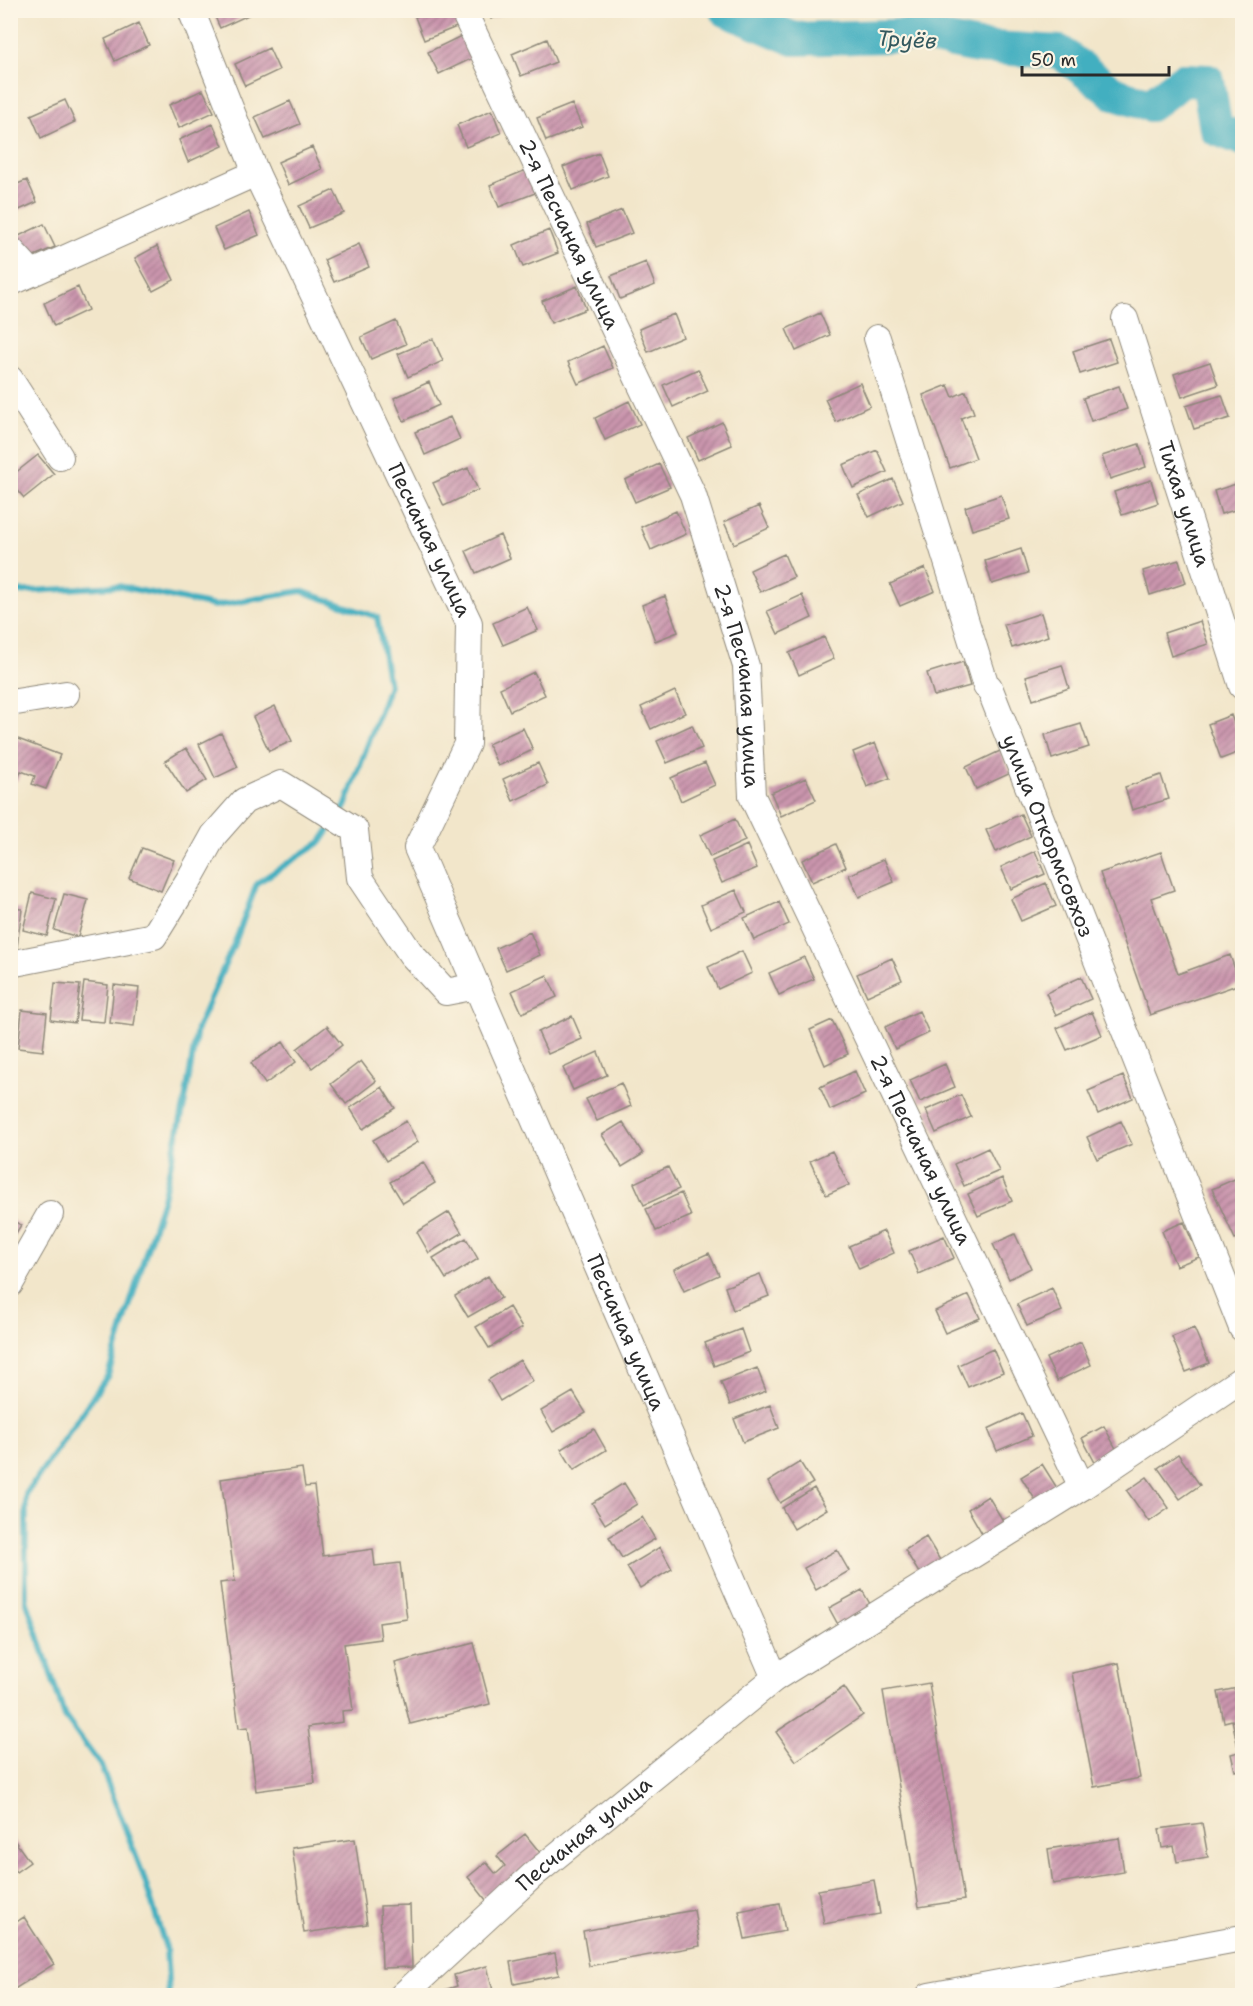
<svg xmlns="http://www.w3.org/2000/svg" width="1253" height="2006" viewBox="0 0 1253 2006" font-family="'Shantell Sans',sans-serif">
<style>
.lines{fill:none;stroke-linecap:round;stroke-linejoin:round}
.stream{stroke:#42afc0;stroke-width:6}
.river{stroke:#42afc0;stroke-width:34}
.building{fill:url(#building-hatch)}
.minor-casing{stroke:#8e887a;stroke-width:28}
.minor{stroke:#fff;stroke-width:26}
.labels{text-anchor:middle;stroke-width:4.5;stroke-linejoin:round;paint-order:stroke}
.street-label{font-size:21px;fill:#2b2b2b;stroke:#fcf5e5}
.water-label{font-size:22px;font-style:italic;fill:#33595f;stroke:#fcf5e5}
</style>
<defs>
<pattern id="building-hatch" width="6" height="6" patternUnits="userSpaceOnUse" patternTransform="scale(1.5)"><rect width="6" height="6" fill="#ca95ad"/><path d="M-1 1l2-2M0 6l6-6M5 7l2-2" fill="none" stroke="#a47a8d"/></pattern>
</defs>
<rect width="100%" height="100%" fill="#fcf5e5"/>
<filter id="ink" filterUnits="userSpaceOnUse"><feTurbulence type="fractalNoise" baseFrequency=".0167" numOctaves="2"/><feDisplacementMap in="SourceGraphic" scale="12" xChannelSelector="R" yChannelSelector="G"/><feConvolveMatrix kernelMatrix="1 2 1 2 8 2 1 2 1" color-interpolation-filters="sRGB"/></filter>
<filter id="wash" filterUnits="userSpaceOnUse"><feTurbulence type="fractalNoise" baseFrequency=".008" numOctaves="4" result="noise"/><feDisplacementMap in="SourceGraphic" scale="24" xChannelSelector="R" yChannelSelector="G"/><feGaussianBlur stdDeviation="1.35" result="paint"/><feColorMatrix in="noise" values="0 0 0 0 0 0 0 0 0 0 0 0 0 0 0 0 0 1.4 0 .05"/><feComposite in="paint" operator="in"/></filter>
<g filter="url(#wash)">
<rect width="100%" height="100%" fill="#f2e6ca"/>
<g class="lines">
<path class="stream" d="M10,591L14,592L118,586L215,606L301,591L377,617L389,686L345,807L341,813
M169,1996L166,1948L142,1872L101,1766L65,1717L26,1599V1494L108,1375L163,1198L185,1101L197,1029L237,937L257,883L321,842L333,824"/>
<path class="river" d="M726,10L794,39L920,35L978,47L1060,52L1115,94L1150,105L1183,80L1208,81L1216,129L1242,139"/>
</g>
<g id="blocks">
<path class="building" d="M212,10H254L255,12L220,28Z
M431,10H453L459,26L424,40L415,17Z
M487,10H511V11L491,19Z
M139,23L149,45L115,61L105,39Z
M463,35L473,58L439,74L428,52Z
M547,39L556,62L521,76L512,54Z
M269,48L279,70L245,86L235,64Z
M203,90L214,112L179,128L169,105Z
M65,100L75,122L41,138L31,115Z
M290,101L300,124L265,139L255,117Z
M572,104L582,127L546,141L537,118Z
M492,110L501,133L466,147L457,125Z
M213,124L223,146L188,162L179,140Z
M312,147L322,169L288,185L278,162Z
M599,153L608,176L573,190L563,167Z
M526,170L535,193L499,207L490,185Z
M27,180L37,202L10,214V187Z
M334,190L344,213L309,228L299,206Z
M622,210L632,233L596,247L587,224Z
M249,212L259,235L224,250L214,228Z
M44,224L55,247L20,262L10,240Z
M549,230L558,253L523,267L514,245Z
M359,244L369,267L334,282L324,260Z
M157,246L174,280L153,291L135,258Z
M646,262L655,285L620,299L611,276Z
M577,286L586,309L551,323L542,301Z
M78,287L88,310L54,326L44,303Z
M820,313L830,335L796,351L786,329Z
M674,314L683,337L648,352L639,329Z
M396,321L406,344L371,359L361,337Z
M433,339L443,361L408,377L398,354Z
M1109,339L1117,362L1080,374L1073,351Z
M603,346L613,368L578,384L568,362Z
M1210,362L1218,385L1182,397L1174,374Z
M698,369L708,391L673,407L663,385Z
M429,382L439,405L404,421L394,398Z
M860,383L870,406L836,422L825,399Z
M948,385L953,397L966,391L974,413L961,418L976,458L950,468L923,395Z
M1119,386L1127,409L1091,421L1083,398Z
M1222,395L1230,418L1194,429L1186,406Z
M629,401L640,424L605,440L595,418Z
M450,417L460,439L425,455L415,432Z
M722,422L732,445L698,460L688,438Z
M1139,444L1146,467L1110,479L1102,456Z
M877,450L887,472L853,488L843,465Z
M38,455L54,474L24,498L10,481V477Z
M659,464L670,487L635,502L625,480Z
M468,468L478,490L444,506L433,483Z
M893,479L903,501L869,517L858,495Z
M1151,480L1158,503L1122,515L1114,492Z
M1242,482V508L1221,514L1214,491Z
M1001,495L1009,519L972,530L965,507Z
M759,506L769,528L734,544L724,522Z
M676,511L686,534L651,550L641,527Z
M500,535L510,558L476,573L466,551Z
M1021,549L1028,573L992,584L985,561Z
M784,554L794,577L760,592L750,570Z
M1179,560L1186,583L1150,595L1143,571Z
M925,568L935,591L900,606L890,584Z
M802,595L812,618L778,634L767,611Z
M665,596L678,632L655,641L642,605Z
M527,607L538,630L503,645L493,623Z
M1041,613L1048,636L1012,648L1004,625Z
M1200,621L1208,644L1171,656L1164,633Z
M824,637L834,659L799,675L789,653Z
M963,662L970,686L934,696L927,673Z
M1062,665L1069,688L1033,700L1026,676Z
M534,672L545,695L510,711L500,688Z
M675,691L685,713L651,729L641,707Z
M275,706L292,741L269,751L253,717Z
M1231,715L1242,745V751L1221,759L1208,724Z
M1081,724L1089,747L1052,759L1045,735Z
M692,725L702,748L667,763L657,741Z
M523,728L533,750L498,766L488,744Z
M221,733L238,767L215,778L199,744Z
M10,736L60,755L46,789L32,784L35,776L21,771L17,781L10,779Z
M875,743L890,778L867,787L853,752Z
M186,748L207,780L186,793L165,761Z
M1000,751L1011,773L976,789L966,767Z
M538,763L548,785L513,801L503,779Z
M705,763L715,785L681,801L671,778Z
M1161,775L1169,799L1132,810L1125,787Z
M806,778L816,800L781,816L771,793Z
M1021,814L1031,836L996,852L986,830Z
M735,819L745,841L710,857L700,835Z
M836,844L846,867L812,882L802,860Z
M747,845L757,868L722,883L712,861Z
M142,848L174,860L161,891L129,878Z
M1035,851L1045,874L1011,889L1001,867Z
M1161,852L1174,890L1151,898L1178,974L1230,955L1240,984L1150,1015L1100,873Z
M884,859L894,882L859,897L849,875Z
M1046,883L1056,906L1021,921L1011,899Z
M736,890L746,912L711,928L701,905Z
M32,893L56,899L47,936L23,930Z
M64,894L88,900L78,937L54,930Z
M779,902L789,924L754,940L744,918Z
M10,908L22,909L17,947L10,946Z
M530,932L540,955L506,970L496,948Z
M742,951L752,973L718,989L708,967Z
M804,957L814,979L779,995L769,973Z
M892,958L902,980L867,996L857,974Z
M547,975L557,997L522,1013L512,991Z
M1081,977L1091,999L1056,1015L1046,993Z
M84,982L108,985L104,1022L79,1020Z
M55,983L80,985L75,1023L51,1020Z
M114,985L139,988L134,1026L110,1023Z
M22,1010L47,1013L43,1051L18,1048Z
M919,1011L929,1033L895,1049L885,1027Z
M1092,1012L1102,1035L1067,1050L1057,1028Z
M572,1016L582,1039L548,1054L538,1032Z
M832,1020L848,1054L825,1065L810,1030Z
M327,1026L342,1045L312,1068L297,1049Z
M283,1042L296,1062L265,1084L251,1063Z
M598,1052L607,1075L573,1090L563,1068Z
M361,1061L376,1081L346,1104L331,1084Z
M945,1064L955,1087L920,1102L910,1080Z
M855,1071L865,1094L830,1110L820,1087Z
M1123,1076L1133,1098L1098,1114L1088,1091Z
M621,1083L631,1106L597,1121L586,1099Z
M382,1087L395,1108L363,1129L350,1108Z
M961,1095L971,1117L936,1133L926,1110Z
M406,1121L418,1142L386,1161L373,1140Z
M1121,1121L1132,1144L1097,1159L1087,1137Z
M623,1122L643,1154L622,1167L602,1135Z
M988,1148L999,1171L964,1186L954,1164Z
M832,1151L849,1185L826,1195L810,1161Z
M423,1162L435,1183L403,1203L390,1182Z
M668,1167L679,1189L644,1205L634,1183Z
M1002,1178L1012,1201L978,1216L968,1194Z
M1237,1178L1242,1191V1236L1235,1239L1212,1189Z
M681,1193L691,1216L656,1231L646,1209Z
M449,1212L462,1233L429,1253L417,1232Z
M10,1219L21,1225L10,1243Z
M1184,1222L1199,1257L1176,1266L1162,1231Z
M884,1231L894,1253L859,1269L849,1246Z
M1015,1234L1031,1268L1009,1279L993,1244Z
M944,1236L954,1258L919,1274L909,1251Z
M466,1238L478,1259L446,1279L433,1258Z
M709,1253L719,1275L684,1291L674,1269Z
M760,1274L769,1296L733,1310L725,1287Z
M488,1276L501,1298L468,1317L455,1296Z
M1052,1288L1062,1311L1027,1326L1017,1304Z
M969,1295L980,1318L945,1333L935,1311Z
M509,1307L522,1328L489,1348L476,1327Z
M1194,1328L1209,1363L1186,1372L1172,1337Z
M741,1329L749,1352L714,1366L705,1343Z
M1081,1342L1091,1365L1057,1381L1046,1358Z
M993,1349L1003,1372L968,1387L958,1365Z
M520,1360L533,1381L500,1401L488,1380Z
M757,1368L766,1391L730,1405L721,1382Z
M573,1392L586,1413L553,1432L541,1411Z
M770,1405L779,1428L743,1442L734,1419Z
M1022,1413L1032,1436L997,1451L988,1429Z
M1104,1426L1122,1460L1100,1472L1082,1438Z
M594,1429L606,1450L574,1470L561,1449Z
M1178,1454L1200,1485L1180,1499L1158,1468Z
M800,1462L813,1483L780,1503L768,1482Z
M1042,1464L1062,1496L1041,1509L1021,1477Z
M302,1468L305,1487L314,1486L323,1556L373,1549L375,1566L400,1563L407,1619L379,1623L381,1639L344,1644L353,1710L342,1711L343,1722L308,1727L315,1783L256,1791L248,1727L239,1728L220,1583L235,1581L221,1479Z
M1147,1477L1169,1508L1149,1522L1127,1491Z
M624,1483L637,1504L605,1524L592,1503Z
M814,1488L827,1509L794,1529L782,1508Z
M988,1496L1008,1529L987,1542L968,1509Z
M642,1517L655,1539L622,1558L609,1537Z
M926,1537L946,1570L925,1583L905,1550Z
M660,1547L672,1569L640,1588L627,1567Z
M837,1550L849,1571L816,1590L804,1568Z
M862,1590L874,1611L841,1630L829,1608Z
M474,1643L490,1704L410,1724L395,1663Z
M1119,1663L1140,1778L1094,1787L1072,1673Z
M929,1683L964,1900L919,1907L883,1691Z
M844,1687L863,1715L796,1761L776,1732Z
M1242,1687V1769L1235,1771L1231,1754L1239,1752L1232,1720L1224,1722L1218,1692Z
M1202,1823L1208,1857L1177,1862L1174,1846L1162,1848L1159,1829Z
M525,1834L546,1860L490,1905L468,1877L486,1862L496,1874L505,1866L497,1856Z
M1119,1838L1124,1872L1053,1884L1048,1849Z
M355,1839L367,1924L304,1933L292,1848Z
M14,1840L30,1862L16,1872L10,1865V1842Z
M874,1880L880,1914L824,1924L818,1890Z
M780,1903L785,1931L745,1939L739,1911Z
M410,1905L412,1967L382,1968L380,1906Z
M694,1910L700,1946L589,1966L583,1931Z
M24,1917L54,1964L10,1992V1926Z
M555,1953L559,1975L514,1984L510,1962Z
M487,1966L494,1995L442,1996L441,1991L457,1986L454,1975Z"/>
</g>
</g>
<g filter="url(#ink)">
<use href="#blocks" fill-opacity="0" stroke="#8e887a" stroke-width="1.5"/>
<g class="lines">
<defs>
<g id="minor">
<path id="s1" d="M463,10L693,495L746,666L752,796L1082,1487"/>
<path id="s2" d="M256,173L469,623L467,744L417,848L775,1678L1082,1487L1242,1379"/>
<path d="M10,249L32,273"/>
<path d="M10,283L256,173L191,10"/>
<path id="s3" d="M1125,319L1242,686"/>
<path id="s4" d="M877,338L986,686L989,687L1242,1328"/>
<path d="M10,379L60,457"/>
<path d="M10,703L66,694"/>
<path d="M10,964L154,936L190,878L214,835L244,801L281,784L355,830L360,878L411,954L446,992L477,986"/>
<path d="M10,1284L50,1214"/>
<path id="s5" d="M402,1996L533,1875L775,1678"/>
<path d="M929,1996L1242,1938"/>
</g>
</defs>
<use href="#minor" class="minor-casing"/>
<use href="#minor" class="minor"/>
</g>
</g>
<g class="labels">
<g class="street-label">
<text dy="7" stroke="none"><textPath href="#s1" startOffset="248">2-я Песчаная улица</textPath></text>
<text dy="7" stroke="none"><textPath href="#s3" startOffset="194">Тихая улица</textPath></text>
<text dy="7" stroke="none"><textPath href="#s2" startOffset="406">Песчаная улица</textPath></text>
<text dy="7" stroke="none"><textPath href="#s1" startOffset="734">2-я Песчаная улица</textPath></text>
<text dy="7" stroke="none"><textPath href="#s4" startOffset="528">улица Откормсовхоз</textPath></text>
<text dy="7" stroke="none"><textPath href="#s1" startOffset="1238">2-я Песчаная улица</textPath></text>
<text dy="7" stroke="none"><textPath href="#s2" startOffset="1262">Песчаная улица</textPath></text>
<text dy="7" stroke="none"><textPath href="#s5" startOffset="244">Песчаная улица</textPath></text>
</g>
<g class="water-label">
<text transform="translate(907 39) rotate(3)" y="8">Труёв</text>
</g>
</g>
<rect width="1253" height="2006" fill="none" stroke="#fcf5e5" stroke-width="36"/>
<path d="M1022 66v9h147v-9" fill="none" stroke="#2b2b2b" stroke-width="3"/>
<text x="1031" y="66" font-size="18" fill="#2b2b2b" stroke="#fcf5e5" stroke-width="4.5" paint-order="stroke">50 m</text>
</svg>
